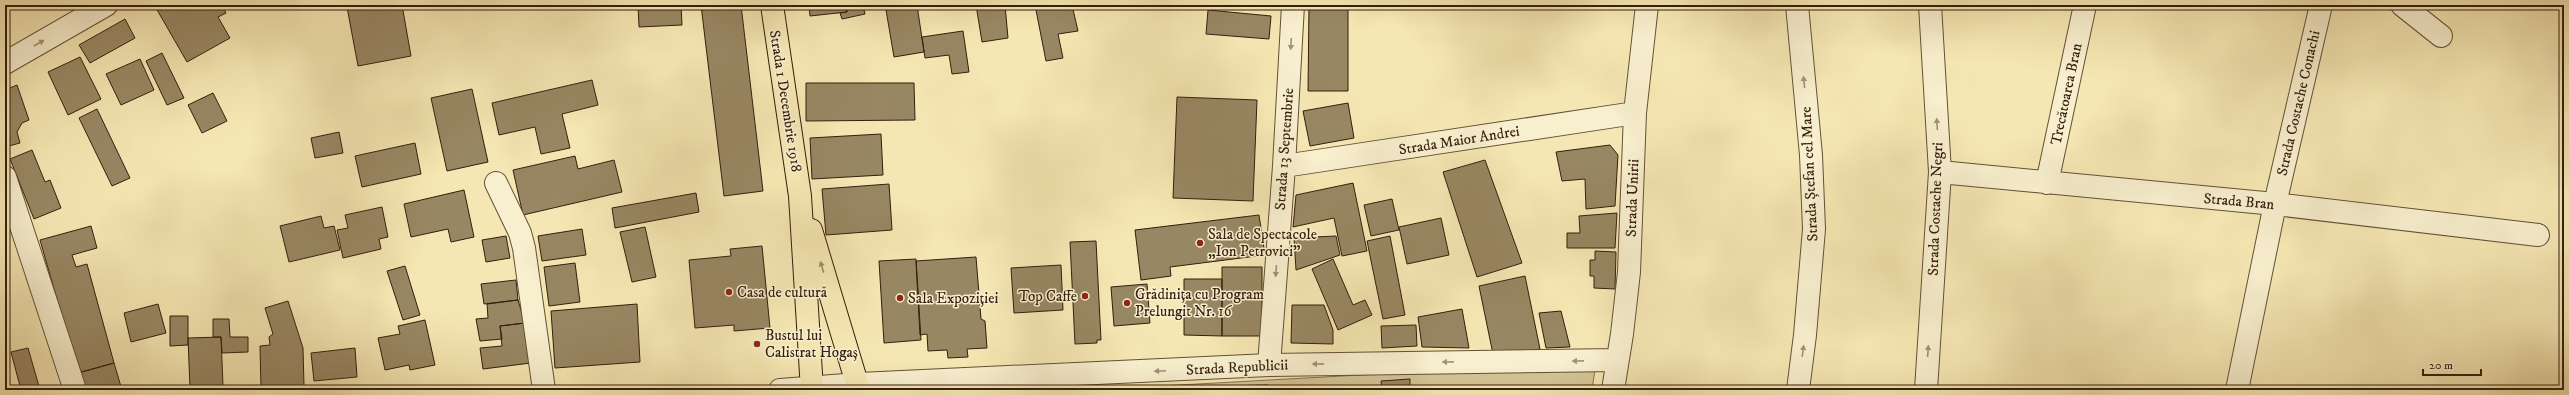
<svg xmlns="http://www.w3.org/2000/svg" width="2569" height="395" viewBox="0 0 2569 395" font-family="'IM FELL DW Pica',serif">
<style>
.green{fill:#d4c597;stroke:#847252}
.building{fill:#988763;stroke:#341e0d}
.lines{fill:none;stroke-linecap:round;stroke-linejoin:round}
.minor-casing{stroke:#645036;stroke-width:24}
.major-casing{stroke:#341e0d;stroke-width:24}
.minor{stroke:#f8efce;stroke-width:22}
.major{stroke:#f5e7b3;stroke-width:22}
.oneway{fill:#a09177}
.oneway2{fill:#9e8d68}
.poi-dot{fill:#8f2418;stroke:#f8efce;stroke-width:1.5}
.labels{text-anchor:middle;stroke-width:3;stroke-linejoin:round;paint-order:stroke}
.street-label{font-size:15px;fill:#341e0d;stroke:#f8efce}
.poi-label{font-size:15px;fill:#341e0d;stroke:#f8efce;text-anchor:start}
</style>
<rect width="100%" height="100%" fill="#f5e7b3"/>
<filter id="stains"><feTurbulence type="fractalNoise" baseFrequency=".005" numOctaves="4"/><feColorMatrix values="0 0 0 0 .2 0 0 0 0 .09 0 0 0 0 .02 0 0 0 .5 -.17"/></filter>
<radialGradient id="worn" r=".72"><stop offset=".6" stop-color="#630" stop-opacity="0"/><stop offset="1" stop-color="#630" stop-opacity=".3"/></radialGradient>
<path class="green" d="M1596,362L1592,390H1089Z"/>
<path class="building" d="M161,5H221L226,13L218,17L230,38L187,62L156,8Z
M358,5H402L411,56L358,66L347,7Z
M452,5H472L453,8Z
M638,5H681L682,25L639,27Z
M701,5H741L763,191L724,196Z
M809,5H846L847,12L810,16Z
M846,5H863L865,14L842,19L840,13L847,12Z
M917,5L924,52L894,57L886,10Z
M976,5H1005L1008,38L982,42Z
M1035,5H1072L1078,31L1058,34L1063,58L1046,61Z
M1309,6L1348,7V91H1308Z
M1208,10L1271,16L1269,39L1206,34Z
M125,19L135,38L90,63L79,45Z
M963,31L969,72L952,74L949,55L925,58L922,37Z
M162,53L184,98L167,105L146,61Z
M80,57L101,99L68,115L48,72Z
M140,59L154,90L121,105L106,74Z
M592,80L598,105L562,114L570,148L541,154L535,127L499,135L492,103Z
M806,83H914L915,120L806,121Z
M17,85L29,120L22,123L17,132L20,143L5,147V90Z
M472,89L488,162L447,171L431,98Z
M213,93L227,121L202,133L188,105Z
M1177,97L1257,100L1253,201L1173,198Z
M1348,103L1354,138L1310,146L1303,111Z
M97,109L130,178L112,186L79,118Z
M339,132L343,153L315,158L311,138Z
M881,134L883,175L812,179L810,138Z
M415,143L421,174L362,187L355,156Z
M1610,145L1618,155L1615,206L1586,209L1585,179L1562,181L1556,152Z
M32,150L45,182L50,180L61,208L34,219L10,159Z
M575,156L578,169L614,160L622,192L523,215L513,170Z
M1485,160L1522,263L1477,277L1443,172Z
M1353,183L1367,251L1342,256L1334,218L1293,227L1296,195Z
M889,184L892,230L826,235L822,189Z
M464,190L474,237L451,242L448,229L411,237L404,204Z
M696,193L699,212L615,228L612,208Z
M1392,199L1399,230L1371,236L1364,205Z
M382,207L388,237L379,239L381,249L343,258L337,230L348,228L345,215Z
M1617,213L1615,248H1567V233H1580L1579,216Z
M1259,215L1265,255L1170,267L1171,276L1141,280L1135,230Z
M321,216L324,228L334,226L340,250L289,262L280,226Z
M1441,218L1449,255L1407,264L1399,227Z
M91,226L97,248L72,255L76,267L87,264L114,363L78,373L40,240Z
M645,227L656,277L632,282L620,232Z
M582,229L586,255L542,261L538,236Z
M506,236L510,258L486,262L482,240Z
M1336,236L1340,255L1296,270L1294,238Z
M1390,236L1405,315L1383,319L1367,241Z
M1096,241L1101,340H1097V343L1075,344L1070,242Z
M762,246L770,328L734,331V325L695,328L689,260L731,256L730,249Z
M1595,251L1616,252L1615,289L1594,288V276H1590V260H1595Z
M976,257L981,319L985,321L987,348L967,349L968,357L948,358L947,350L928,351L927,334L920,335L916,261Z
M916,259L921,340L884,343L879,261Z
M1333,259L1353,305L1365,300L1372,315L1338,330L1312,269Z
M575,263L580,302L549,306L544,267Z
M1061,265L1063,310L1014,313L1011,268Z
M405,266L420,315L403,320L387,271Z
M1222,267H1262V336H1222Z
M1525,276L1540,349L1494,359L1479,286Z
M1184,279H1222V336L1184,335Z
M516,280L518,300L484,304L481,284Z
M1147,284L1150,323L1114,326L1111,287Z
M518,300L525,323L500,326L502,339L480,341L476,319L488,318L487,304Z
M288,301L303,348L304,386L261,388L260,346L270,345L269,337L273,334L265,308Z
M158,304L166,333L131,342L124,313Z
M637,304L640,362L555,368L551,311Z
M1292,305H1324L1333,330V344L1291,343Z
M1462,309L1469,348L1422,347L1418,317Z
M1561,311L1570,347L1546,348L1539,313Z
M170,316H188V345L170,346Z
M213,319H229L230,337H248V352L222,353L221,337H213Z
M425,320L435,365L410,370L409,365L385,370L378,338L400,334L398,326Z
M525,323L531,363L483,369L480,348L502,346L500,326Z
M1416,325L1417,346L1382,348L1381,326Z
M221,337L223,386L190,388L188,338Z
M28,348L40,390H21L11,352Z
M355,348L357,377L314,381L311,353Z
M114,363L122,390H83L78,373Z
M5,371L7,389L5,390Z
M1410,379V390H1382L1381,381Z
M1268,385V390H1223V386Z
M1544,386H1581V390H1544Z"/>
<g class="lines">
<defs>
<path id="minor" d="M1797,5L1811,155L1814,229L1805,335L1798,390
M2402,5L2441,36
M5,63L106,5
M1284,166L1635,113
M1940,172L2275,204L2538,235
M5,177L75,390
M496,183L520,233L524,248L544,390
M2047,183L2085,5
M1269,365L1284,166L1293,5
M780,390L859,384L1269,365L1617,360
M1613,390L1622,334L1629,272L1635,113L1647,5
M1926,390L1940,172L1930,5
M2237,390L2275,204L2321,5"/>
<path id="major" d="M772,5L800,196L812,390
M811,230L859,390"/>
</defs>
<use href="#minor" class="minor-casing"/>
<use href="#major" class="major-casing"/>
<use href="#minor" class="minor"/>
<use href="#major" class="major"/>
</g>
<defs><path id="oneway-solid" d="M-6-.8H1V-3.2L6.5 0L1 3.2V.8H-6Z"/></defs>
<g class="oneway">
<use href="#oneway-solid" transform="translate(39 43) rotate(-30)"/>
<use href="#oneway-solid" transform="translate(1291 44) rotate(93)"/>
<use href="#oneway-solid" transform="translate(1804 82) rotate(-96)"/>
<use href="#oneway-solid" transform="translate(1937 124) rotate(-93)"/>
<use href="#oneway-solid" transform="translate(1276 271) rotate(94)"/>
<use href="#oneway-solid" transform="translate(1803 351) rotate(-82)"/>
<use href="#oneway-solid" transform="translate(1928 351) rotate(-86)"/>
<use href="#oneway-solid" transform="translate(1578 361) rotate(179)"/>
<use href="#oneway-solid" transform="translate(1448 362) rotate(179)"/>
<use href="#oneway-solid" transform="translate(1318 364) rotate(179)"/>
<use href="#oneway-solid" transform="translate(1160 371) rotate(177)"/>
</g>
<use class="oneway2" href="#oneway-solid" transform="translate(822 267) rotate(-107)"/>
<g class="poi-dot">
<circle cx="1200" cy="243" r="4"/>
<circle cx="729" cy="292" r="4"/>
<circle cx="1085" cy="296" r="4"/>
<circle cx="900" cy="298" r="4"/>
<circle cx="1127" cy="303" r="4"/>
<circle cx="757" cy="344" r="4"/>
</g>
<g class="labels">
<g class="street-label">
<text transform="translate(2066 94) rotate(-78)" y="5">Trecătoarea Bran</text>
<text transform="translate(786 101) rotate(81)" y="5">Strada 1 Decembrie 1918</text>
<text transform="translate(2298 103) rotate(-77)" y="5">Strada Costache Conachi</text>
<text transform="translate(1459 140) rotate(-9)" y="5">Strada Maior Andrei</text>
<text transform="translate(1284 149) rotate(-86)" y="5">Strada 13 Septembrie</text>
<text transform="translate(1809 174) rotate(-93)" y="5">Strada Ștefan cel Mare</text>
<text transform="translate(1632 198) rotate(-88)" y="5">Strada Unirii</text>
<text transform="translate(2239 201) rotate(5)" y="5">Strada Bran</text>
<text transform="translate(1935 209) rotate(-88)" y="5">Strada Costache Negri</text>
<text transform="translate(1237 367) rotate(-3)" y="5">Strada Republicii</text>
</g>
<g class="poi-label">
<text x="1208" y="239">Sala de Spectacole<tspan x="1208" dy="17">„Ion Petrovici”</tspan></text>
<text x="737" y="297">Casa de cultură</text>
<text x="1135" y="299">Grădinița cu Program<tspan x="1135" dy="17">Prelungit Nr. 16</tspan></text>
<text x="1077" y="301" text-anchor="end">Top Caffe</text>
<text x="908" y="303">Sala Expoziției</text>
<text x="765" y="340">Bustul lui<tspan x="765" dy="17">Calistrat Hogaș</tspan></text>
</g>
</g>
<rect width="2569" height="395" fill="none" stroke="#f5e7b3" stroke-width="20"/>
<rect x="6" y="6" width="2557" height="383" fill="none" stroke="#341e0d" stroke-width="2"/>
<rect x="10" y="10" width="2549" height="375" fill="none" stroke="#341e0d"/>
<path d="M2423 369v6h58v-6" fill="none" stroke="#341e0d" stroke-width="2"/>
<text x="2429" y="369" font-size="12" fill="#341e0d" stroke="#f8efce" stroke-width="3" paint-order="stroke">20 m</text>
<rect width="100%" height="100%" filter="url(#stains)"/>
<rect width="100%" height="100%" fill="url(#worn)"/>
</svg>
